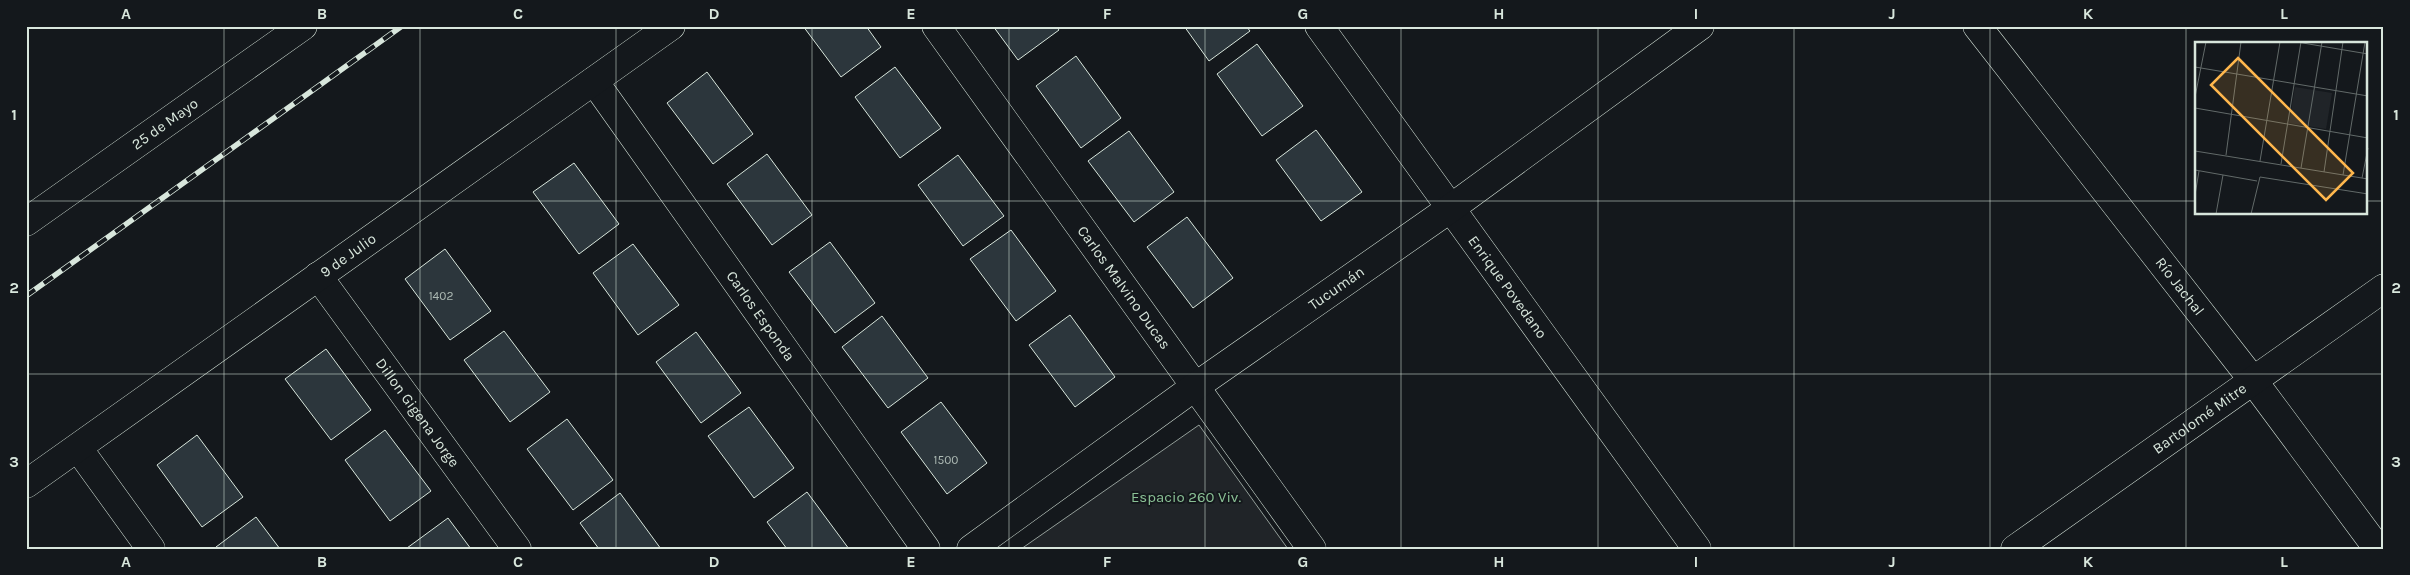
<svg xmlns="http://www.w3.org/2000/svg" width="2410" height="575" viewBox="0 0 2410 575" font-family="Karla,sans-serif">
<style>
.green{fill:#202428;stroke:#939e99}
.building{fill:#2c363c;stroke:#d8e6dc}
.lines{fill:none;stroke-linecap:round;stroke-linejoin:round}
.minor-casing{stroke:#d8e6dc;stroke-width:29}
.minor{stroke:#14181c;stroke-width:28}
.rail-casing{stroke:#d8e6dc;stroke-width:5.5}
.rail{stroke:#14181c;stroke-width:4;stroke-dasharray:11;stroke-linecap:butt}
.grid{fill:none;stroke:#d8e6dc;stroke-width:1;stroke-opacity:0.55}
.labels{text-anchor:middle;stroke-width:4;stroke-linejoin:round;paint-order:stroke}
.number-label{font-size:12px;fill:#adbab4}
.street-label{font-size:15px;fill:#d8e6dc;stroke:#14181c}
.park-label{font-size:15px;fill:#8ac095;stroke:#14181c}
.inset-road{fill:none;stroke:#626a69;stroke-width:1}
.view{fill:#ffb74d;fill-opacity:0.15;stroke:#ffb74d;stroke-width:2.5}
.inset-edge{fill:none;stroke:#d8e6dc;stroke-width:2.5}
.neatline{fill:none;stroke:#d8e6dc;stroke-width:2}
.grid-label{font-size:16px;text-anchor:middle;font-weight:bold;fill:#d8e6dc}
</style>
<rect width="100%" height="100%" fill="#14181c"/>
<path class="green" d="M1199,425L1288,549H1021Z"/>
<path class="building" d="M803,26H866L881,47L841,77Z
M993,26H1056L1059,30L1018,60Z
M1184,26H1246L1250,31L1209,61Z
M1257,44L1303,106L1262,136L1217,74Z
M1076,56L1121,118L1081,148L1036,86Z
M895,67L941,128L900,158L855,97Z
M707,72L753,134L713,164L667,103Z
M1316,130L1362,192L1321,221L1276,160Z
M1129,131L1174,192L1134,222L1088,161Z
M767,154L812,215L772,245L727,184Z
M958,155L1004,216L963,246L918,185Z
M574,163L619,224L579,254L533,192Z
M1187,217L1233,278L1193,308L1147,247Z
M1011,230L1056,291L1016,321L970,259Z
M830,242L875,303L835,333L789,272Z
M633,244L679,305L638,335L593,273Z
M445,249L491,311L450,340L405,279Z
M1070,315L1115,377L1075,407L1029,345Z
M882,316L928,378L888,408L842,347Z
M504,331L550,392L510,422L464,360Z
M696,332L741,393L701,423L656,362Z
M326,349L371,410L331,440L285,379Z
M941,402L987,463L947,494L901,432Z
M749,407L794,468L754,498L708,436Z
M567,419L613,480L573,510L527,449Z
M385,430L431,491L390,521L345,460Z
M197,435L243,497L202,527L157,465Z
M807,492L849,549H787L767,522Z
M620,493L661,549H599L580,523Z
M256,517L280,549H218L216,547Z
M448,518L471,549H408L407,548Z"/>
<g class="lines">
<defs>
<g id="minor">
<path id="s1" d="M936,26L1312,549"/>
<path id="s2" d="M1319,26L1697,549"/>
<path id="s3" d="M1977,26L2252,379L2378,549"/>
<path id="s4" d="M594,81L926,549"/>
<path id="s5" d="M26,222L303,26"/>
<path id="s6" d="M318,276L517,549"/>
<path d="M78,448L151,549"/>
<path id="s7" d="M26,484L671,26"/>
<path id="s8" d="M971,549L1196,386L1451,208L1700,26"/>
<path id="s9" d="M2015,549L2384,288"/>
</g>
</defs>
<use href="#minor" class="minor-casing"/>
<use href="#minor" class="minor"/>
<defs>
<path id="rail" d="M26,296L402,26"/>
</defs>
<use href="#rail" class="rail-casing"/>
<use href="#rail" class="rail"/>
</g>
<path class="grid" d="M224,26V549M420,26V549M616,26V549M812,26V549M1009,26V549M1205,26V549M1401,26V549M1598,26V549M1794,26V549M1990,26V549M2186,26V549M26,201H2196M2366,201H2384M26,374H2384"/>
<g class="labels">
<g class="number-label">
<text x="441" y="300">1402</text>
<text x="946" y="464">1500</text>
</g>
<g class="street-label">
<text dy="5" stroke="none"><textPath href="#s5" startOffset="170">25 de Mayo</textPath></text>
<text dy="5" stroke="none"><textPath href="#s7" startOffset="395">9 de Julio</textPath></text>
<text dy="5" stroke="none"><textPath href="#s3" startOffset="330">Río Jachal</textPath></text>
<text dy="5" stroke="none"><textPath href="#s1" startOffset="322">Carlos Malvino Ducas</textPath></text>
<text dy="5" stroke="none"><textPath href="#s2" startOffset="322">Enrique Povedano</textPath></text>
<text dy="5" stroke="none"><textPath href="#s8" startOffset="449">Tucumán</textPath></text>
<text dy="5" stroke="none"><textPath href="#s4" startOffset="288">Carlos Esponda</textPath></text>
<text dy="5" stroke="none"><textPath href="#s6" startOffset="169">Dillon Gigena Jorge</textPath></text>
<text dy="5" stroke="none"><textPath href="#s9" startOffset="226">Bartolomé Mitre</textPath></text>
</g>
<g class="park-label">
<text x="1186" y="502">Espacio 260 Viv.</text>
</g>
</g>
<g transform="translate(2195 42)">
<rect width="172" height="172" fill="#14181c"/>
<path d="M100,45L137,51L131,87L94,81Z" fill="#202428"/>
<path class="inset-road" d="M102,0L173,12M0,25L173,54M0,55L11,0M0,66L173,96M0,109L173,137M31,113L46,0M65,119L85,0M86,122L106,0M106,126L127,0M0,128L62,139M129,130L148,0M148,133L170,0M167,136L173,106M0,153L4,129M21,172L28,133M56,172L65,135L173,152"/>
<path class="view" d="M43,16L158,131L131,158L16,43Z"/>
<rect width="172" height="172" class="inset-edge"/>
</g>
<rect width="2410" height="575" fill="none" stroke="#14181c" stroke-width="55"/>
<rect x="28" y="28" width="2354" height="520" class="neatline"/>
<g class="grid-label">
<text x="126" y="19">A</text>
<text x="322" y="19">B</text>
<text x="518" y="19">C</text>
<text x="714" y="19">D</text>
<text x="911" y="19">E</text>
<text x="1107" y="19">F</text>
<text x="1303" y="19">G</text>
<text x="1499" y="19">H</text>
<text x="1696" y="19">I</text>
<text x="1892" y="19">J</text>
<text x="2088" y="19">K</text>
<text x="2284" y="19">L</text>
<text x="14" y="120">1</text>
<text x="2396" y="120">1</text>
<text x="14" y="293">2</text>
<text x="2396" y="293">2</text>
<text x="14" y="467">3</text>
<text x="2396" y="467">3</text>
<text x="126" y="567">A</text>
<text x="322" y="567">B</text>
<text x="518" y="567">C</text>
<text x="714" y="567">D</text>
<text x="911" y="567">E</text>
<text x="1107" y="567">F</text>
<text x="1303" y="567">G</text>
<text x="1499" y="567">H</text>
<text x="1696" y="567">I</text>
<text x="1892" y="567">J</text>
<text x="2088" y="567">K</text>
<text x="2284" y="567">L</text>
</g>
</svg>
